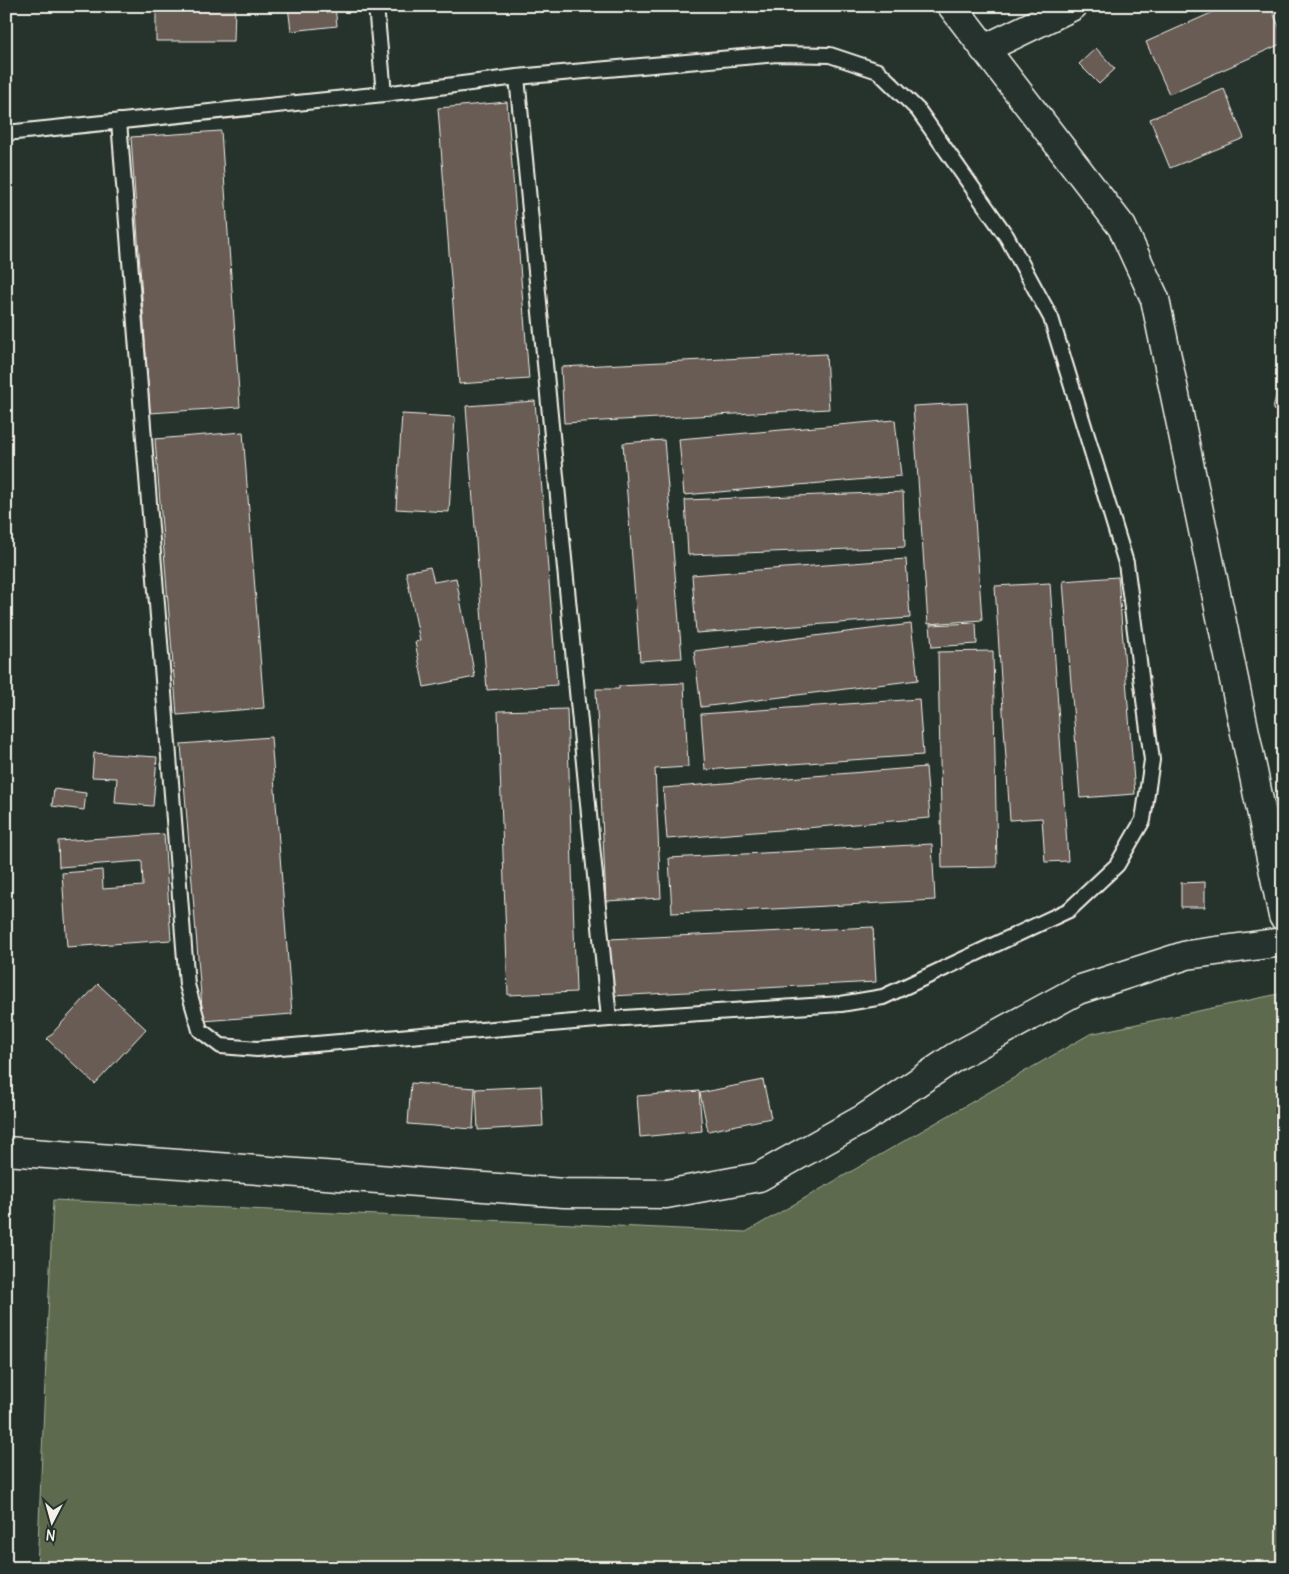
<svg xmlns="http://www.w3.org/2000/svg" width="1289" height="1574" viewBox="0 0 1289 1574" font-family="Delius,sans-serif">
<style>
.green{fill:#5d6b4d;stroke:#a8ae9a}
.building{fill:#675b55;stroke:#f4f1e8}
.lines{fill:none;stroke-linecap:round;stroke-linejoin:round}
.service-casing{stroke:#f4f1e8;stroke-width:18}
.minor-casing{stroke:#f4f1e8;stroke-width:31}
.service{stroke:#26332d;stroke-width:14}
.minor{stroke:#26332d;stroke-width:28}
</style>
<rect width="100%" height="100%" fill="#26332d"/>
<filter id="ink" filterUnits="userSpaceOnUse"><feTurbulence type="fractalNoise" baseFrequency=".02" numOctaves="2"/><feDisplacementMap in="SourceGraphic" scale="10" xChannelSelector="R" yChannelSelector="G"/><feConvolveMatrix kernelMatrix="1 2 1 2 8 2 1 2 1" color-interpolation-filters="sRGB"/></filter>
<g filter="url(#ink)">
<path class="green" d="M1283,993V1568H37L53,1200L746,1232L1090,1034Z"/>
<path class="building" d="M156,6H235L234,41H156Z
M288,6H335L337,26L291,31Z
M1227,6H1270L1283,35V43L1169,94L1146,42Z
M1096,48L1115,69L1099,84L1079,64Z
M1224,89L1244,138L1170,168L1150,119Z
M507,102L529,379L459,384L438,108Z
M221,131L240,407L150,413L131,137Z
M826,354L829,409L564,423L561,367Z
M1283,361V412L1273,410Z
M535,401L557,685L487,690L466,406Z
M967,403L982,620L928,624L913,406Z
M402,414L455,417L449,512L396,509Z
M895,420L901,476L684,495L679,439Z
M243,432L264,708L177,715L155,439Z
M664,440L682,658L640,661L623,443Z
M903,492L905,547L688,555L685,500Z
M906,559L910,618L696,633L692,575Z
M430,567L434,582L456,578L475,677L424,687L415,642L420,641L406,572Z
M1118,577L1135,794L1080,798L1063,581Z
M1050,583L1068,861L1045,862L1042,818L1010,820L995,586Z
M976,623L977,644L932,647L930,625Z
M911,624L918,680L701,707L694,651Z
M993,651L997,867L942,868L938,652Z
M684,683L688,767L655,769L661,898L606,901L596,689H619V686Z
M919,699L923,755L705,770L701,714Z
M567,709L576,992L508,995L498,711Z
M271,737L292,1014L203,1021L181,744Z
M94,753L157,757L153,806L115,803L117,778L92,777Z
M926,767L930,818L667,839L663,788Z
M54,789L86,793L84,810L52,806Z
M164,834L171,940L67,947L62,873L102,870L103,889L143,886L142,861L59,867L58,841Z
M932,844L935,900L719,912V911L672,913L669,858Z
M1205,882V907H1181V883Z
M873,927L876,982L612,996L609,939Z
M98,984L146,1029L95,1084L47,1039Z
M763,1080L771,1118L708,1131L700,1093Z
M411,1083L475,1088L473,1129L408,1124Z
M541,1086L543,1126L478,1130L476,1089Z
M699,1091L702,1131L640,1137L637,1096Z"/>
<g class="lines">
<defs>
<path id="service" d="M376,6L384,94
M517,77L609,1019
M6,133L384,94L517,77L777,54L830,55L878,71L918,110L1007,237L1051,318L1126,563L1152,760L1143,820L1117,865L1069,910L883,997L841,1004L609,1019L257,1049L221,1046L200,1030L187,985L119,121"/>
<path id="minor" d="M952,6L1122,227L1155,299L1283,916
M984,49L1073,6
M6,1151L564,1193L666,1194L759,1177L863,1119L955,1057L1078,990L1187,955L1283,942"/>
</defs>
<use href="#service" class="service-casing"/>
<use href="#minor" class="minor-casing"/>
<use href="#service" class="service"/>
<use href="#minor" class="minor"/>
</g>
</g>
<rect width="1289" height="1574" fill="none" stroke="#26332d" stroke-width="25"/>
<rect x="12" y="12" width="1264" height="1549" fill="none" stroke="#f4f1e8" stroke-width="2" filter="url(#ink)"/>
<g transform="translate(52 1522) rotate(186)" stroke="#26332d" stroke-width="4" paint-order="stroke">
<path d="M0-4L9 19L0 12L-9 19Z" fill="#f4f1e8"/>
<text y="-8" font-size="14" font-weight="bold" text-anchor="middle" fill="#f4f1e8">N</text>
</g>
</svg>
